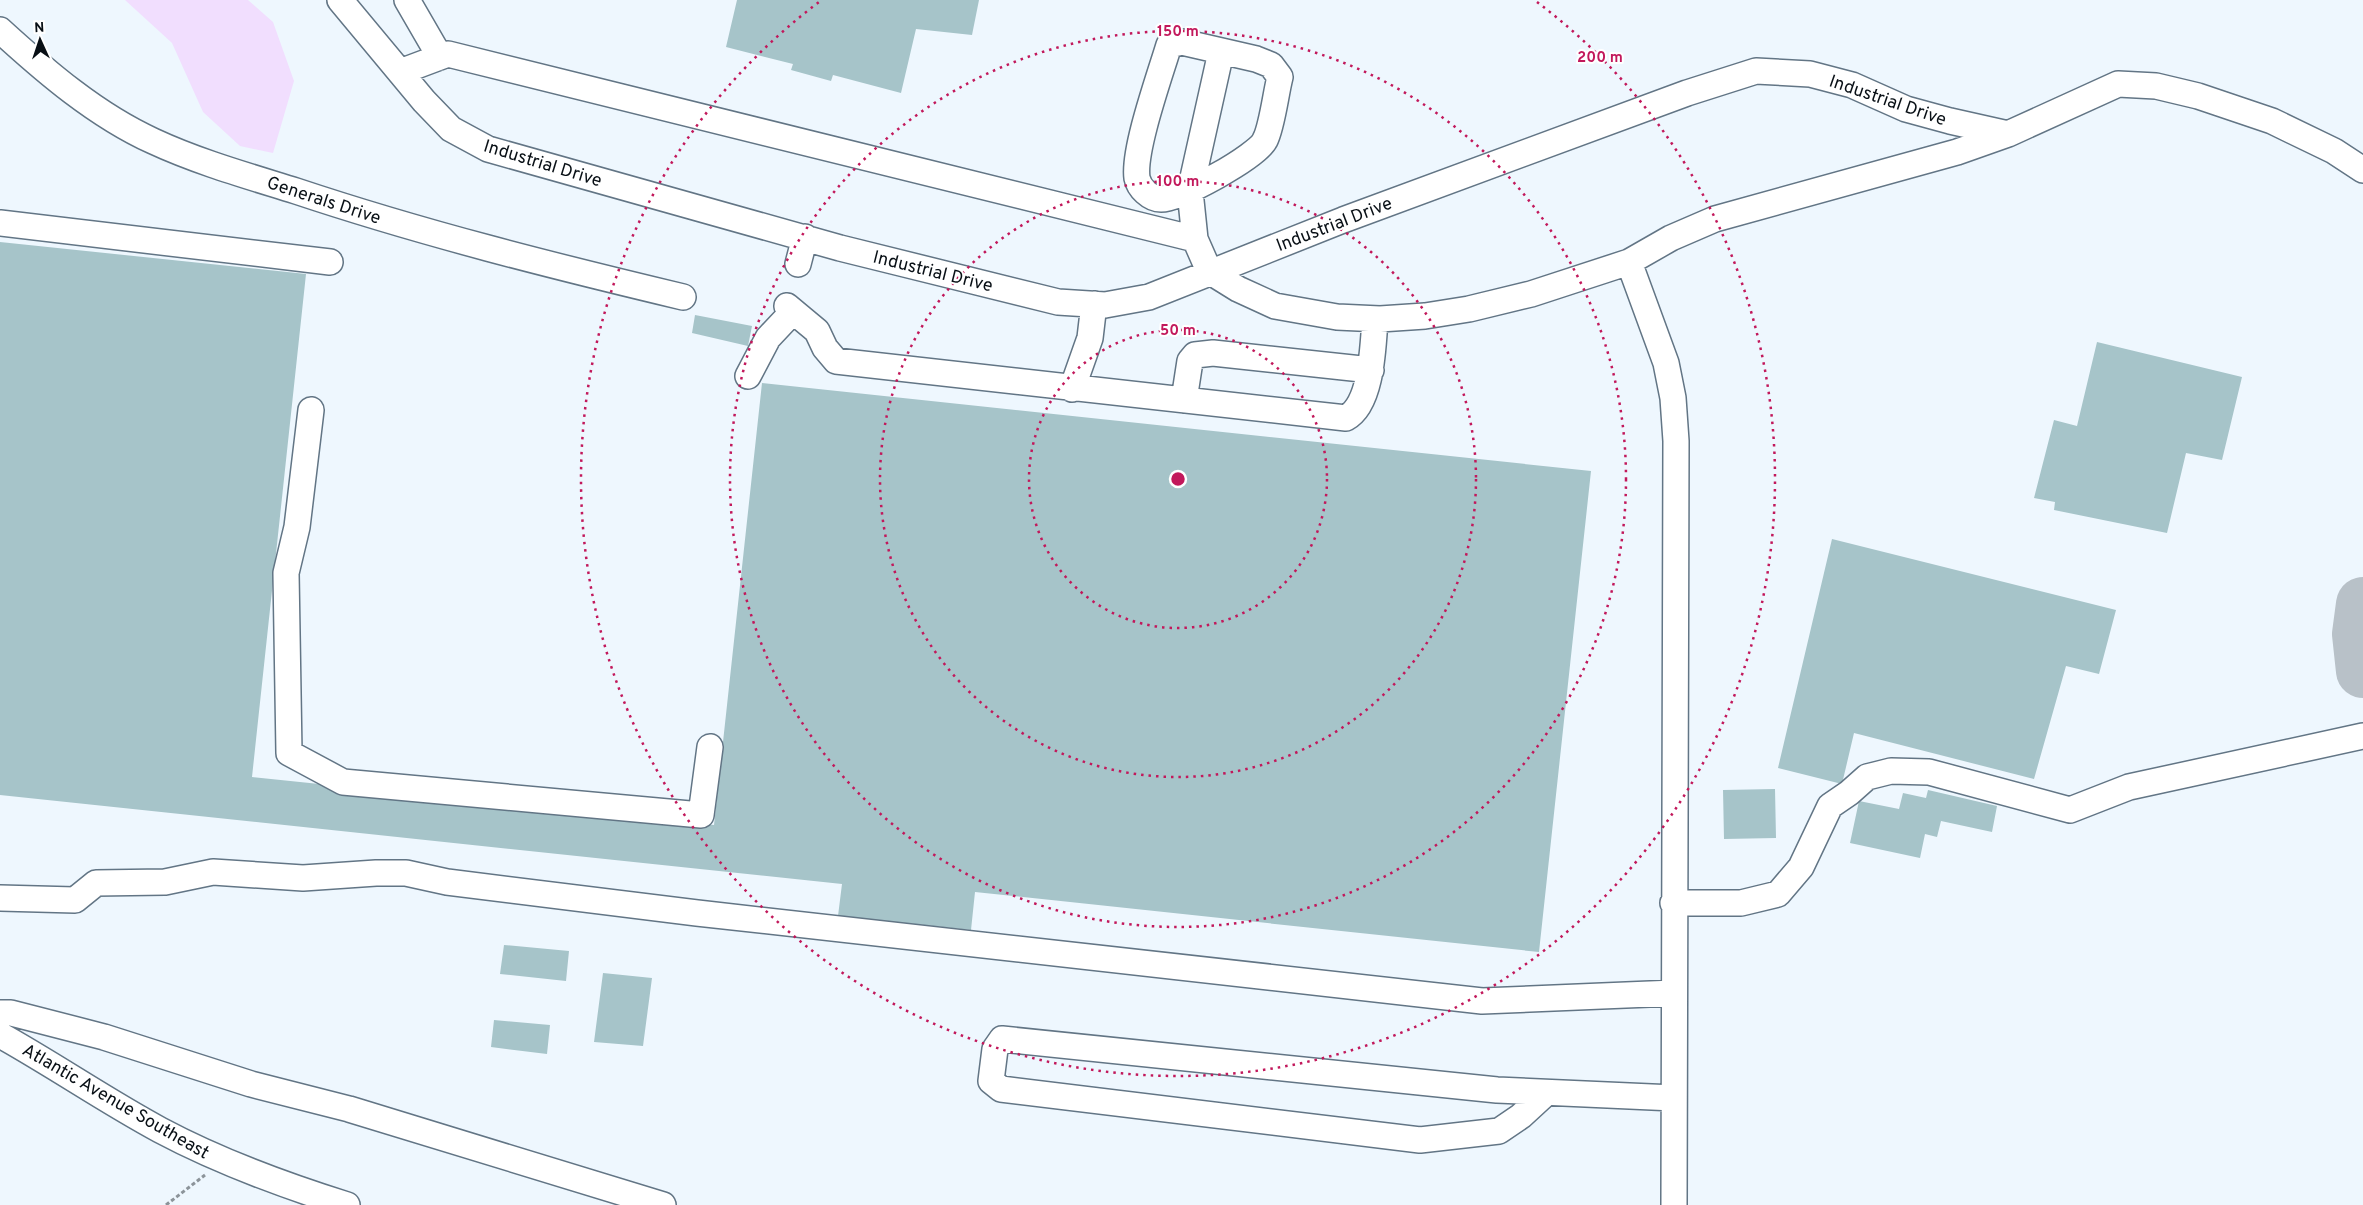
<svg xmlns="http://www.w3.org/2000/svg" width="2363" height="1205" viewBox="0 0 2363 1205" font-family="Overpass,sans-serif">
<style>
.green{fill:#f1defe}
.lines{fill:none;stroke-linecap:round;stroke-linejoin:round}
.taxiway{stroke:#b8c1c8;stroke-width:54}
.building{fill:#a6c4c9}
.minor-casing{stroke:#627585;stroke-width:28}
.path{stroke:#8c949a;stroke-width:3;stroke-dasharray:4 2.5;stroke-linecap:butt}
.minor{stroke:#fff;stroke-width:25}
.ring{fill:none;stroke:#c2185b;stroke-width:2.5;stroke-dasharray:2.5 5}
.labels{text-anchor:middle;stroke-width:4;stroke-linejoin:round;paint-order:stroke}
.street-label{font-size:18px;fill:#080f15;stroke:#fff}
.centre{fill:#c2185b;stroke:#fff;stroke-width:2.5}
.ring-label{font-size:15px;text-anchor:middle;font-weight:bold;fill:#c2185b;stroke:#fff;stroke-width:4;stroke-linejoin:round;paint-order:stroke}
</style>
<rect width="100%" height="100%" fill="#eef7fe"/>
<path class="green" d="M125,0H248L273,22L294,81L273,153L240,146L203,112L172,43Z"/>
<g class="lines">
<path class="taxiway" d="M2363,604L2359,634L2363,671"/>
</g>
<path class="building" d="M737,0H979L972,35L916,29L901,93L833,75L831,81L791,70L793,64L726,47Z
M0,242L306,274L252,777L714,825L762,383L1591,471L1539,952L975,892L971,930L838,916L842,884L0,795Z
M695,315L752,326L748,346L692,333Z
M2097,342L2242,377L2222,460L2186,453L2167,533L2054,510L2055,502L2034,498L2054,420L2077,426Z
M1832,539L2116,610L2099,674L2066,666L2034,779L1854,733L1842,784L1778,768Z
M1775,789L1776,838L1724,839L1723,790Z
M1928,790L1997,806L1992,832L1941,821L1937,837L1925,834L1920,858L1850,843L1859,801L1899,809L1903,793L1926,798Z
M504,945L569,951L566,981L500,974Z
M603,973L652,978L643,1046L594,1042Z
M494,1020L550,1025L547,1054L491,1047Z"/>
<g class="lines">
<defs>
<path id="minor" d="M340,0L424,101L451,129L488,149L840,248L1058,302L1105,305L1149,297L1343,220L1687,93L1756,71L1810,74L1852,85L1906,109L1950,121L2008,134L2118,84L2156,86L2198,96L2272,121L2334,151L2363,170
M407,0L440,57
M0,30C46,72 96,115 153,141C198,162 248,176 296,191C422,233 553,266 683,297
M1182,42L1256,59L1271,65L1280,77C1276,92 1272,127 1265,140C1258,156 1180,199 1161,199C1150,199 1139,188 1137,178C1133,150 1160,75 1169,45Z
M400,72L448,54L1195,239L1209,271L1238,289L1275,306L1337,317L1380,319L1425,316L1469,309L1531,294L1629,262L1671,238L1715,219L1957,152L2008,134
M0,223L330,262
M1195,239L1190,191L1221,52
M1629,262L1666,363L1673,398L1676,441L1674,1205
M798,264L805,237
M787,306L817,331L825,348L836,361L1346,418C1372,404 1373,346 1375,319
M748,376L768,338L784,321
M1072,389L1090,338L1094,304
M1184,400L1190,361L1195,355L1213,353L1371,370
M311,410L297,527L286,573L289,753L343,782L701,815L710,747
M0,898L75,900L96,883L165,882L213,872L303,878L376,873H406L447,882L697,913L1482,1001L1674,993
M1673,903H1741L1778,894L1801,867L1830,806L1849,793L1867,777L1891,771L1929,772L2070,810L2129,787L2363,736
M0,1013H11L104,1037L251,1084L349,1109L663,1205
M0,1035C54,1065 106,1101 160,1130C220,1162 283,1185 347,1205
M1546,1093L1521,1116L1499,1131L1420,1140L1001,1089L991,1081L995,1049L1002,1039L1497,1090L1674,1098"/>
</defs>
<use href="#minor" class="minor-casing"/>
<path class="path" d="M166,1205L205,1175"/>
<use href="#minor" class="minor"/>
</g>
<g class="ring">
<circle cx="1178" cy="479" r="149"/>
<circle cx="1178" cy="479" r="298"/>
<circle cx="1178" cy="479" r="448"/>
<path d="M1537 2A597 597 0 1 1 819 2"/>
</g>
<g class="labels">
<g class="street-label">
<text transform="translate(1888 100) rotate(19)" y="6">Industrial Drive</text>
<text transform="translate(543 163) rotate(17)" y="6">Industrial Drive</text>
<text transform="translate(324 200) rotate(18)" y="6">Generals Drive</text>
<text transform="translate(1334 224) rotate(-21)" y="6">Industrial Drive</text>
<text transform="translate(933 271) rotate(14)" y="6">Industrial Drive</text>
<text transform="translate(116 1101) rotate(30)" y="6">Atlantic Avenue Southeast</text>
</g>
</g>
<circle cx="1178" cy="479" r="8" class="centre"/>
<g class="ring-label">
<text x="1178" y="36">150 m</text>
<text x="1600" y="62">200 m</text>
<text x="1178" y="186">100 m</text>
<text x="1178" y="335">50 m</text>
</g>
<g transform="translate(40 40) rotate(357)" stroke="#ffffff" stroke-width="4" paint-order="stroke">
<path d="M0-4L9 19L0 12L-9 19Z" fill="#080f15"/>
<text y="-8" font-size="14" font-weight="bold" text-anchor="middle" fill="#080f15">N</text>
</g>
</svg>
